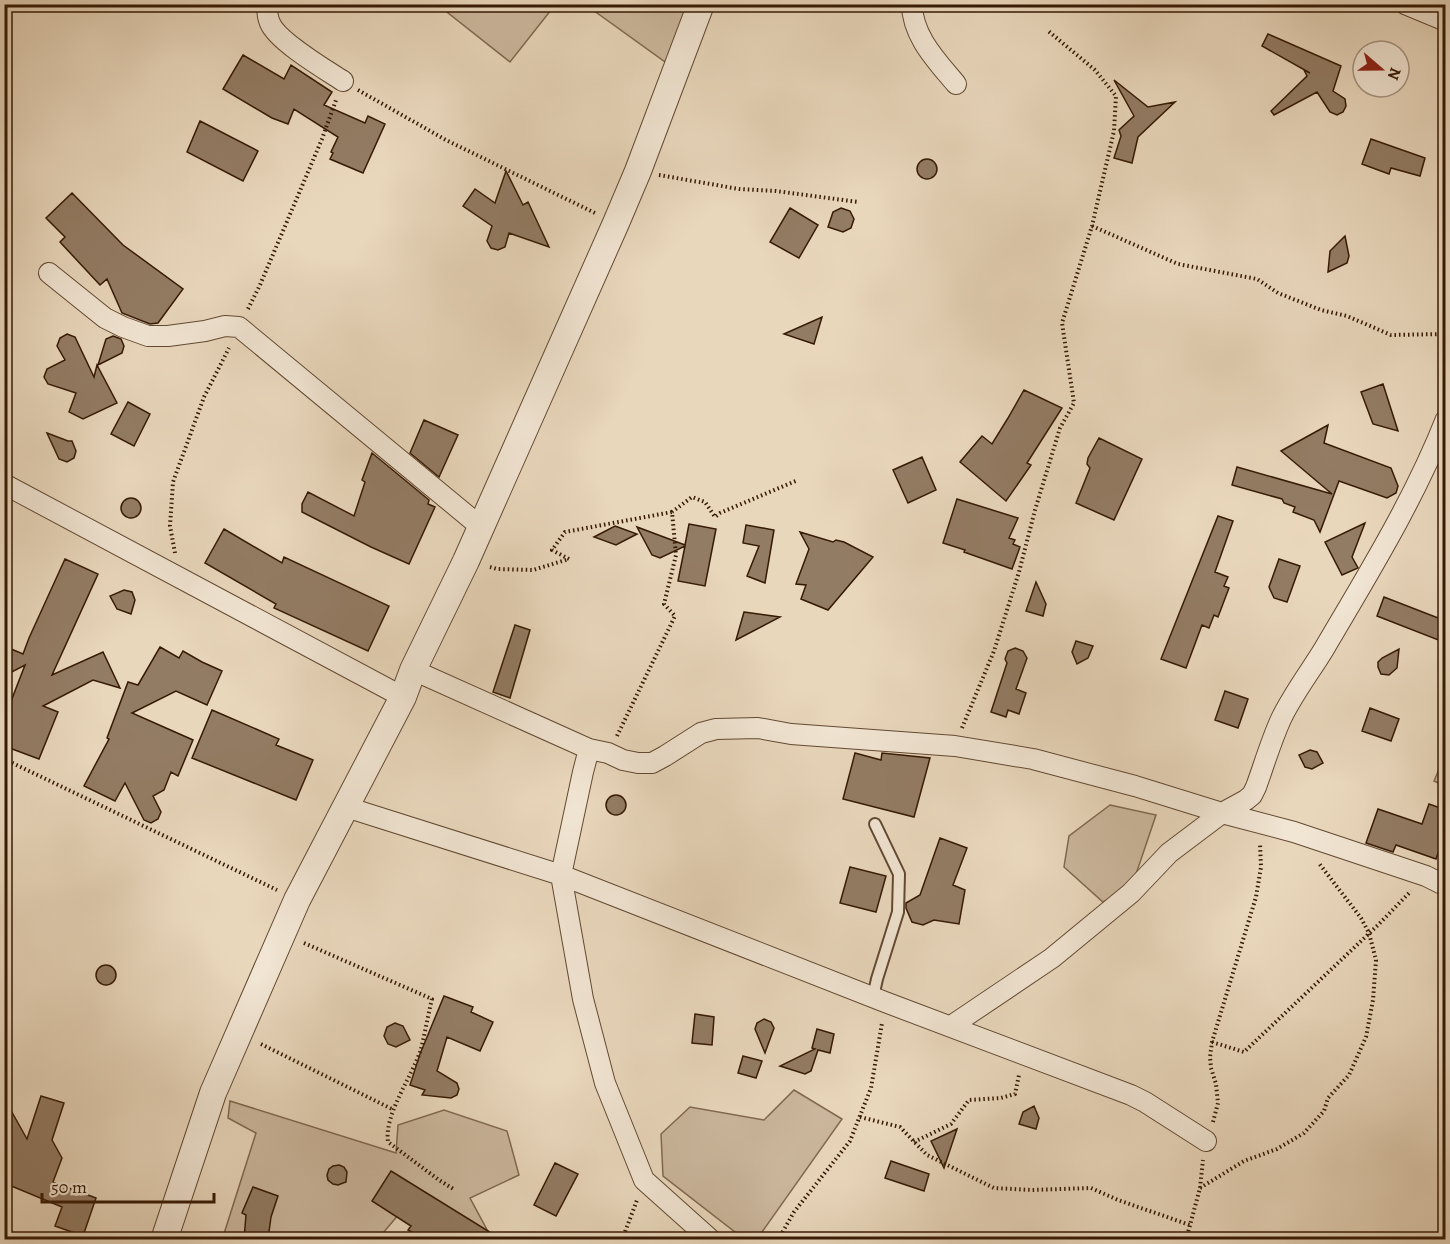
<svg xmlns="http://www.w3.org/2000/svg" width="1450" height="1244" viewBox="0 0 1450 1244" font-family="Alegreya,serif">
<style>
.green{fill:#cbb79d;stroke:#806850;stroke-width:1.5}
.building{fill:#937c64;stroke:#361a04;stroke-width:1.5}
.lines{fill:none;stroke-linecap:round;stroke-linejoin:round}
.service-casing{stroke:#634932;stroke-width:14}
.minor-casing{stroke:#634932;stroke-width:22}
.tertiary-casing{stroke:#634932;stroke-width:28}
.path{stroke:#361a04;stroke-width:4;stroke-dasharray:1.5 3;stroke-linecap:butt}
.service{stroke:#f1e5d3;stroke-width:10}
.minor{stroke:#f1e5d3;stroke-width:20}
.tertiary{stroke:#f1e5d3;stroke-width:26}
</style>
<rect width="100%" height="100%" fill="#e9d7bc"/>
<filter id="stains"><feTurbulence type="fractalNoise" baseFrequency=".00333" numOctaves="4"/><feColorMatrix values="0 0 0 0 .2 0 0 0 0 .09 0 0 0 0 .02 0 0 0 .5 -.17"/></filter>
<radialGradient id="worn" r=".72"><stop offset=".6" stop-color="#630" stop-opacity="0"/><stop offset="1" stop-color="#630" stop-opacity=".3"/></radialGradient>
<path class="green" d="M438,5H555L510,62Z
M586,5H691L668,64Z
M1445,755V786L1434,781Z
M1110,805L1156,815L1131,889L1103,902L1064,867L1069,836Z
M794,1090L842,1119L757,1239H744L663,1176L661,1134L690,1107L764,1120Z
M230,1101L396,1153L398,1125L444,1110L507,1131L519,1175L470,1198L492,1239L439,1236L410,1201L378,1239L222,1240L256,1133L228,1118Z"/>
<path class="building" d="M1268,34L1341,66L1333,91L1345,99L1346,106L1343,112L1337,115L1330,112L1317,92L1274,115L1271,111L1307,76L1304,70L1310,73L1262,46Z
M243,55L284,79L291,65L332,92L324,105L365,123L368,116L385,124L363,173L330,159L333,153L331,152L338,137L294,109L288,124L272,118L223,89Z
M1114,80L1148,107L1175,102L1138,137L1132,163L1114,158L1121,136L1119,130L1134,116Z
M200,121L258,151L243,181L187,152Z
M1371,139L1425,158L1420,176L1391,168L1389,174L1362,164Z
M917 169a10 10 0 1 1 20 0a10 10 0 1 1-20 0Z
M506,171L523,205L528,202L549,247L509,233L505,247L498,250L491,248L487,241L492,226L463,206L475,189L495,203Z
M72,193L123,245L183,289L158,323L150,324L122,313L107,279L100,285L60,242L65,237L46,218Z
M790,208L818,225L799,258L770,242Z
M841,208L850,211L854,219L851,228L843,232L828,227L833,212Z
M1345,236L1349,256L1347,263L1328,272L1330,251Z
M822,317L814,344L784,334Z
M67,334L75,337L94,377L97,365L117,403L83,419L69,412L76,393L48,384L44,377L47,369L65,360L57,346L60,338Z
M113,336L121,339L124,346L122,353L98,365L106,339Z
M1383,384L1398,431L1373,424L1361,392Z
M1024,390L1062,408L1027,463L1031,465L1006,501L960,462L982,436L992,444L1008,418Z
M128,402L150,414L134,446L111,434Z
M424,420L458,435L439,477L410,453Z
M1328,425L1324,443L1391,468L1398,486L1396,493L1387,498L1339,481L1320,532L1314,520L1293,512L1295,507L1284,503L1282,499L1232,485L1237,467L1332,494L1281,451Z
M47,433L68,441H72L76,451L74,458L67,462L59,459Z
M1099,438L1142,459L1114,520L1076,503L1090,468L1087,464L1088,458Z
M372,453L429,500L428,504L435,507L409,564L371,547L302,512V504L308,492L354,516L365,482L362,480Z
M922,457L936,490L908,503L893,470Z
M121 508a10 10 0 1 1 20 0a10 10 0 1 1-20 0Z
M957,499L1018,518L1009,538L1015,540L1013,544L1020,547L1012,569L964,552L965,550L943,543Z
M1218,516L1233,521L1215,572L1228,577L1224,586L1229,588L1218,617L1214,615L1209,628L1202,625L1186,668L1161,659Z
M1365,523L1352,557L1358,568L1342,575L1325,542Z
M689,524L716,529L705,586L678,581L685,546L660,558L652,555L637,527L685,545Z
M746,525L774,530L765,583L747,576L759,546L743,543Z
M615,526L637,534L616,545L594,537Z
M224,529L282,563L284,557L389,606L368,651L274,608L276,604L205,563Z
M800,532L833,542L836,540L844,542L873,557L828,610L801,599L806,585L796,584L809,549Z
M65,559L98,574L52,675L103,652L120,688L93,680L43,706L58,712L39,759L4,746V724L10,710L8,709L25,665L4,676V646L23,654L29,638Z
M1279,559L1300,566L1287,602L1274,598L1269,587Z
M1036,582L1046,604L1043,616L1026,611Z
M124,590L132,592L135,600L131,614L117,609L110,596Z
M1384,597L1446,621V643L1377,616Z
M744,612L780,617L736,640Z
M515,625L530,630L510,698L493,692Z
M1076,641L1093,646L1088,658L1077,664L1072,652Z
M160,647L179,658L183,651L202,662L222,671L207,705L176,691L132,713L193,740L178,776L171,772L164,790L153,796L161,812L158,819L151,823L144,820L125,783L115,801L84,786L109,739L107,738L128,682L138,685Z
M1015,648L1023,651L1027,658L1016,689L1026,693L1019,714L1008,710L1006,717L991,712L1007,663L1005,659L1008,651Z
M1399,649L1397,668L1389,675L1381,674L1378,667V662L1382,658Z
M1225,691L1248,699L1238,728L1215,720Z
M1370,708L1399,719L1391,741L1362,731Z
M212,710L279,739L276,745L313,760L296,800L192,758Z
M1310,750L1317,752L1323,763L1312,769L1305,767L1299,755Z
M855,753L881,760L882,753L930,758L914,817L843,799Z
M606 805a10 10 0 1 1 20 0a10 10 0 1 1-20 0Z
M1429,804L1446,810V831L1436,859L1396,845L1393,852L1366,843L1378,809L1422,824Z
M940,838L967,848L953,885L965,890L959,924L934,920L923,925L912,922L906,908V903L920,895Z
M850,867L886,876L876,912L840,903Z
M96 975a10 10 0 1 1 20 0a10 10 0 1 1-20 0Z
M444,996L473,1007L471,1012L493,1022L480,1051L447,1037L437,1071L457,1083L459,1089L457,1095L451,1098L422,1095L425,1090L410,1085L420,1054Z
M695,1014L714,1017L712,1045L692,1043Z
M764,1019L771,1022L774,1028L765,1053L755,1029L757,1023Z
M395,1023L403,1026L410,1040L396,1047L388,1044L384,1036L387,1027Z
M817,1029L834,1034L830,1053L818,1050L811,1071L805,1074L780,1066L815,1049L812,1048Z
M743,1056L762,1061L756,1078L738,1073Z
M41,1096L64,1103L52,1140L62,1158L53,1182L96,1198L83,1236L55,1226L62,1207L4,1183V1098L27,1139Z
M1034,1106L1039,1118L1036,1129L1019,1124L1023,1112Z
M957,1129L944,1168L931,1141Z
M891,1161L929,1174L924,1191L885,1178Z
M555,1163L578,1174L556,1216L534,1205Z
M339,1165L344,1167L347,1172L346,1182L338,1185L333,1184L328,1180L327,1175L329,1169L333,1166Z
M391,1171L501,1239H423L408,1230L411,1226L372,1201Z
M253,1187L278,1196L271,1217L268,1239H244L246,1215L242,1213Z"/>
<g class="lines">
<defs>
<path id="service" d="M873,997L877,979L898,912L899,874L875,824"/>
<path id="minor" d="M267,4C267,11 267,17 270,23C277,41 326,70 343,81
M912,4C912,36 937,61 956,84
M1405,4L1446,21
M49,273L105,318L123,327L148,336H168L205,331L225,326L239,327L481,527
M4,484L403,697
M413,670L589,749L608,753L623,760L638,763H652L665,756L701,733L716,729L758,728L791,734L955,746L1033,759L1135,786L1222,813L1294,832L1426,876L1446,886
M589,749L583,772L561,875L583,999L605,1083L644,1180L711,1240
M346,807L561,875L885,1002L1131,1095L1145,1102L1206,1141
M951,1026L1052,958L1131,893L1169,853L1222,813L1246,800L1252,795L1256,787C1264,765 1271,741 1281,719C1293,694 1310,672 1324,649C1368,574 1414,500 1446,419"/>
<path id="tertiary" d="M164,1240L213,1093L297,900L403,697L413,670L466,561L616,223L638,171L701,4"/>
</defs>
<use href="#service" class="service-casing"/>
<use href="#minor" class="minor-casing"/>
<use href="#tertiary" class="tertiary-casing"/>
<path class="path" d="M358,90L446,140L597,214
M659,175L739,189L776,191L858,202
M1092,226L1178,264L1257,279L1278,293L1321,310L1347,316L1391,335L1446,334
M248,309L260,285L322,139L336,100
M175,553L170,526L173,482L204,397L229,348
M490,567L497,569L533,570L569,559L552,550L565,532L672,512
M962,728L994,651L1019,572L1035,510L1060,428L1074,403L1062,323L1092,226L1114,131L1116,96L1095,70L1047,30
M617,736L675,616L664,604L676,555L672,512L692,497L705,502L715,517L720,513L798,480
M4,759L277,890
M304,943L432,999C428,1015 425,1033 421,1049C412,1077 384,1114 388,1142L439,1180L455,1190
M1212,1042L1244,1052L1378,925L1411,891
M261,1044L394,1110
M860,1117L900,1127L927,1155L994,1188L1032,1190L1091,1188L1118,1200L1190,1225
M1213,1122L1218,1103L1216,1084L1211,1068L1210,1057L1212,1042L1256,897L1261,867L1260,844
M914,1142L951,1124L969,1100L1001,1098L1015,1094L1019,1075
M1200,1188L1244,1161L1277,1149L1304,1133L1324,1111L1328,1098L1349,1075L1366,1037L1373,1000L1376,960L1369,933L1361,918L1318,862
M622,1240L637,1200
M778,1240L794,1212L850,1141L871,1088L882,1023
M1186,1240L1200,1188L1203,1160"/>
<use href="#service" class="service"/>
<use href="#minor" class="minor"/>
<use href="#tertiary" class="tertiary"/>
</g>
<rect width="1450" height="1244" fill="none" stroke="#e9d7bc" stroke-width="24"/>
<rect x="6" y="6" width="1438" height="1232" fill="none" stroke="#361a04" stroke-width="3"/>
<rect x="12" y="12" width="1426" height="1220" fill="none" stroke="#361a04" stroke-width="1.5"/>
<g transform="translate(1381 69) rotate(110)"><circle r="28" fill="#f1e5d3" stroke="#a69480" stroke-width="1.5"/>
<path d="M0-4.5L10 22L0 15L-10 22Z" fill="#8f2418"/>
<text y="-9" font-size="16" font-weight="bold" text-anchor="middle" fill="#361a04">N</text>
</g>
<path d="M42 1193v9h172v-9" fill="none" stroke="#361a04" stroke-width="3"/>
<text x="51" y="1193" font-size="18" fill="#361a04" stroke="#f1e5d3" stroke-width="4.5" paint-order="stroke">50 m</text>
<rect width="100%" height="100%" filter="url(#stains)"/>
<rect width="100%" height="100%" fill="url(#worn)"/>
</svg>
